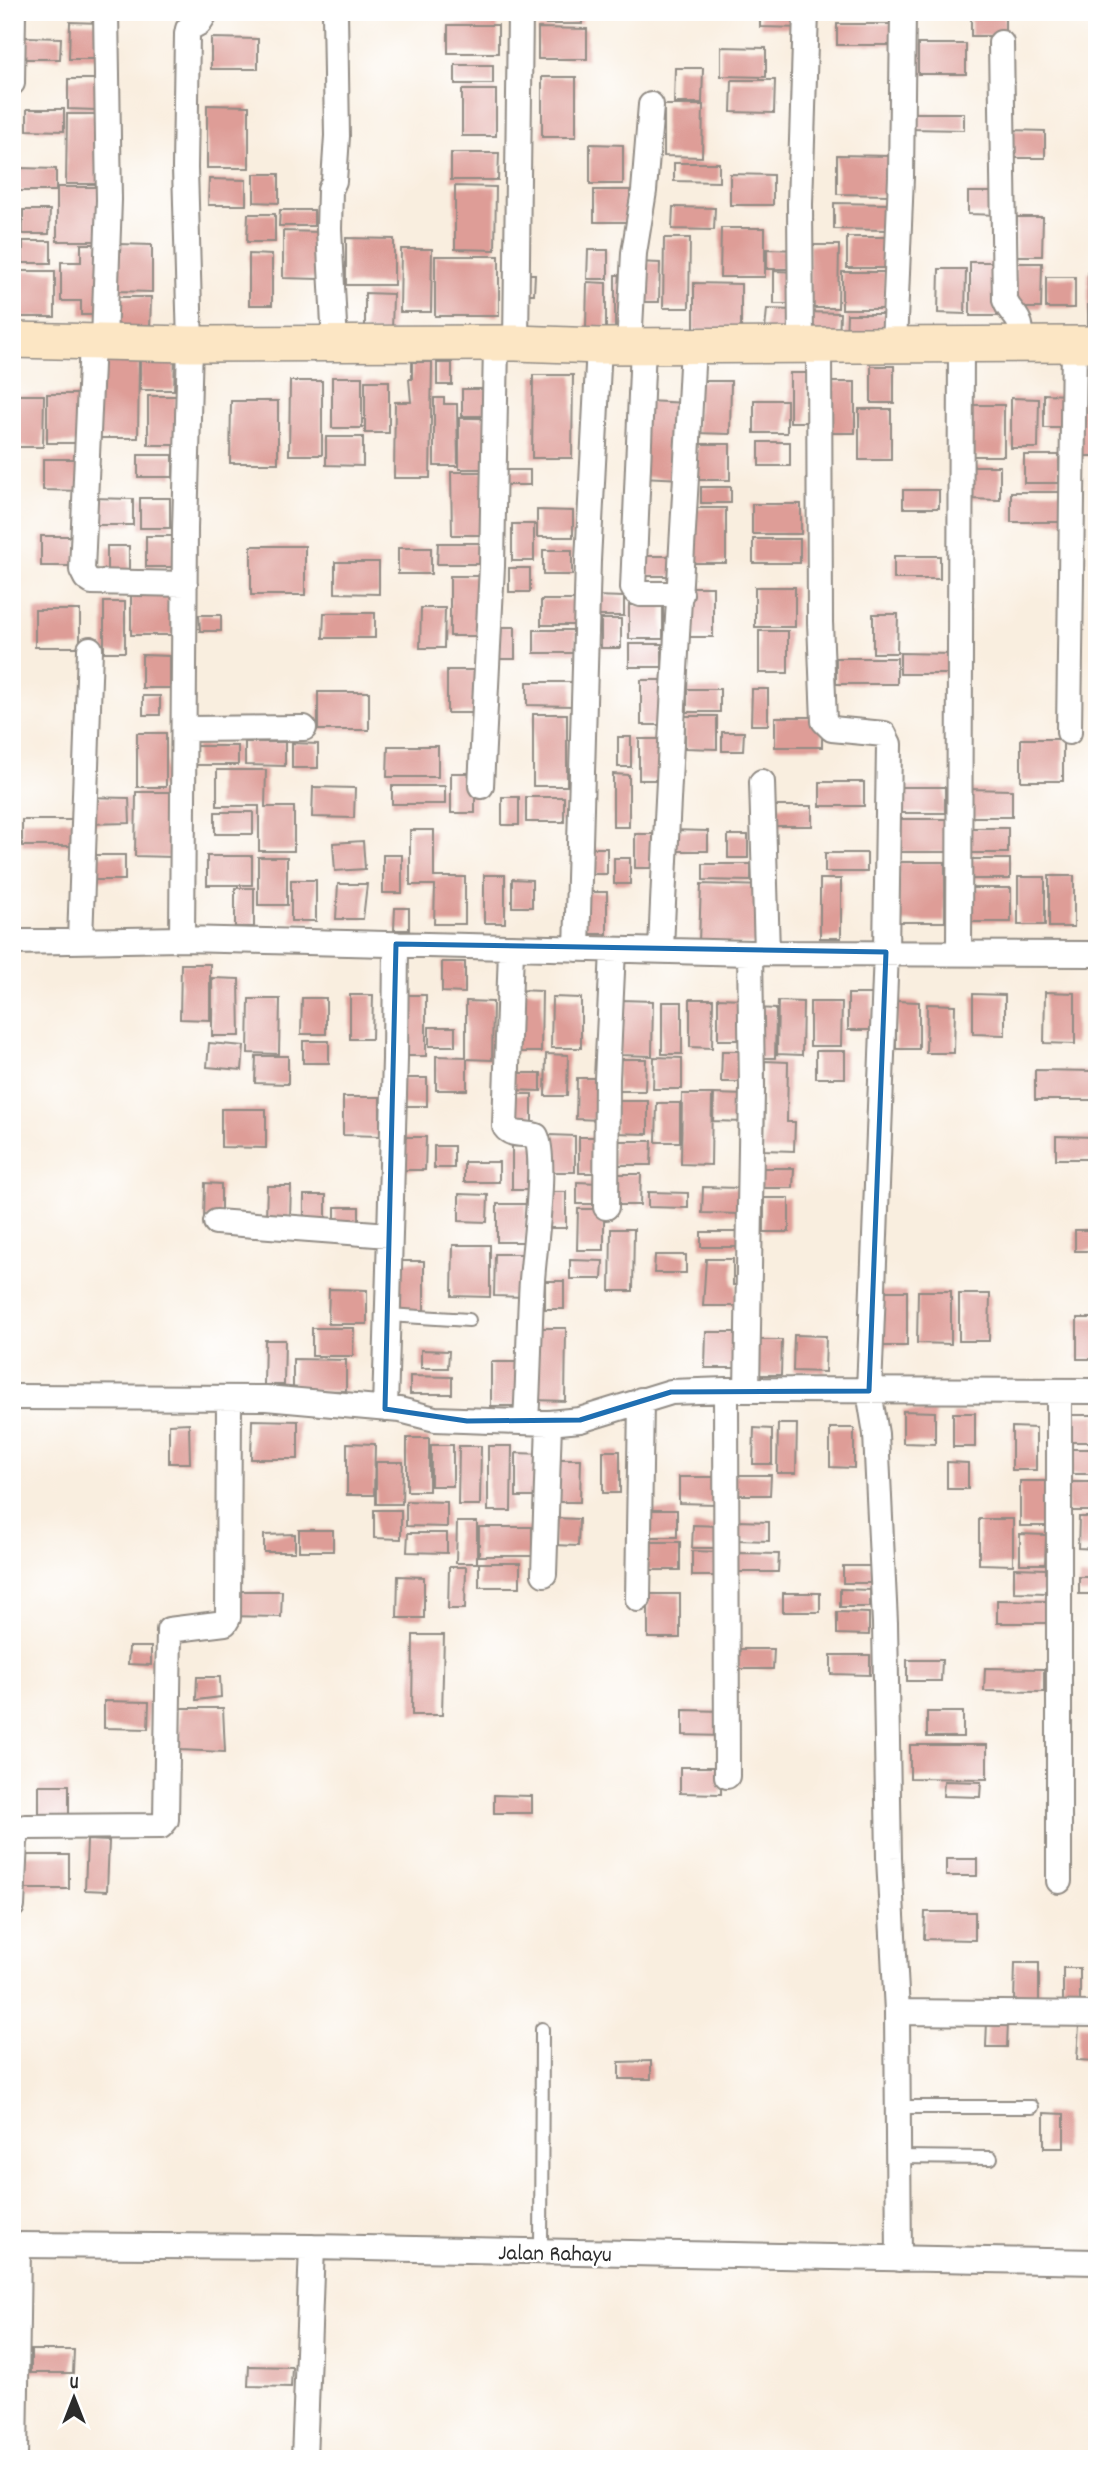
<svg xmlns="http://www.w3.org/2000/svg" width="1109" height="2471" viewBox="0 0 1109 2471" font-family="Dekko,sans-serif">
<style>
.building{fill:#de9d97}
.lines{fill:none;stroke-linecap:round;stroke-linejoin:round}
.lane-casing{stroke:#928c85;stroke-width:16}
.street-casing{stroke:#928c85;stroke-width:28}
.secondary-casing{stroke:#928c85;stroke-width:38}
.lane{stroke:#fff;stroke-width:12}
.street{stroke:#fff;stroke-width:24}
.secondary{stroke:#fce6c4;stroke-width:35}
.marked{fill:none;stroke:#1f6fb2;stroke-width:5;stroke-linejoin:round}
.labels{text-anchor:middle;stroke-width:5;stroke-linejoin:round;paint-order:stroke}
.street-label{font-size:23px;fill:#2b2b2b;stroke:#fff}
</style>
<rect width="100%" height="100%" fill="#fff"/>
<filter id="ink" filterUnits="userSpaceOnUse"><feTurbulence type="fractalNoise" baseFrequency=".0143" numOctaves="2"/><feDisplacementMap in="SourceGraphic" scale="14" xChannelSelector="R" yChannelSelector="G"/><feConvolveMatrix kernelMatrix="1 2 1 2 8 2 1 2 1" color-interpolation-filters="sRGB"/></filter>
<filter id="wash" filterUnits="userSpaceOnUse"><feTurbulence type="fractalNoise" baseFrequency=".00686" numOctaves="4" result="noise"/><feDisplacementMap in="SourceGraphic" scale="28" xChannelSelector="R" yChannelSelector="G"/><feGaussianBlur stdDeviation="1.57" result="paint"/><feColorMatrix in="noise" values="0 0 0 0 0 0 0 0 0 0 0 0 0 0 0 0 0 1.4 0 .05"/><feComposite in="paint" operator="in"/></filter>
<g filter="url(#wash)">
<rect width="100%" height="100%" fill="#f9eedf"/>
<g id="blocks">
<path class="building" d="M545,12H582V24H545Z
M760,12H802V28L760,27Z
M971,12H1005V36H971Z
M70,22L101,23V59H69Z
M837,24H895V45H837Z
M448,25H498V53H448Z
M538,28L587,29V59H538Z
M25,37L61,38L60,59H24Z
M211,38L258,39V69H211Z
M918,44H966V74H918Z
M721,47L766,48V77L721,76Z
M455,65H493V84H455Z
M675,68H703L702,103H674Z
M542,77H576V137H542Z
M68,79H97L96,110L68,109Z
M732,80H775L774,113L731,112Z
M462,90H496V136H462Z
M207,105L249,106V168H207Z
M664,105H703L702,157L664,156Z
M27,109H64V131L27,130Z
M910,113H964V130L910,129Z
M67,114H105L104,184H66Z
M1010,130L1045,131V158H1010Z
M590,144L623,145V184H590Z
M451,153H499L498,180H451Z
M837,155L889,156V195L837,194Z
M674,163H719V182L674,181Z
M19,168L56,169V191H19Z
M254,174H279V203L254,202Z
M730,174L773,175V205H730Z
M209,179L246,180V205H208Z
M455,186L496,187L495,250L455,249Z
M57,187H104L103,241H57Z
M594,190H630V222H594Z
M968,192H1000V215L968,214Z
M834,203L887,204V230L834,229Z
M673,207L715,208L714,230L672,229Z
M23,210H50L49,234H23Z
M280,210H314V226H279Z
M248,214H275V242H247Z
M1017,217H1043L1042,256H1016Z
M721,228H765V277H720Z
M283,231L320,232L319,279L283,278Z
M847,237H895V268H847Z
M346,238L394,239V285H346Z
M664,238H690L689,308H663Z
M23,241H51V263H23Z
M81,244H103V315H81V301H61V262H81Z
M118,244L152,245V292L118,291Z
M809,245H839L838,308H809Z
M401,249H432L431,312H400Z
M767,249L800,250L799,269H767Z
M588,250H608V279H587Z
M249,254L272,255V305H249Z
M435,256H499V316H435Z
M636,262L660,263L659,302H636Z
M970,262H1004V316H970Z
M1015,263H1042L1041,308H1014Z
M939,269H966L965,314L938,313Z
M21,271H55V317H21Z
M774,271L800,272V304H774Z
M842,272H885V309H842Z
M1088,272H1097V328H1088Z
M520,274H535L534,294H520Z
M615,275H629V327H615Z
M1046,277H1075V308H1046Z
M587,282L606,283V328H586Z
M694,283L741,284V330H694Z
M365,293L393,294L392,333H365Z
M113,297H151L150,330H112Z
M767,309L792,310L790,341L764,340Z
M806,312L840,313L839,343H805Z
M847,314H888L887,341H846Z
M93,356H139L138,438H93Z
M140,356H175L174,390H140Z
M412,362H432L430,478H394L395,402H411L409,379H412Z
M437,363H452V385H437Z
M871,366H894V403H871Z
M790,373H807V422H790Z
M533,375H573L572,458H532Z
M332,377H362V428H332Z
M290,381H322V455H289Z
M365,381H389V433H365Z
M697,381H731L730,434L697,433Z
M832,382H855V433H832Z
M462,389H490V416H462Z
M47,394H86V443H47Z
M1044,394L1067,395V428H1044Z
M1079,394H1097V456H1079Z
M12,395H44L43,447H12Z
M148,396H176V445H148Z
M434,398H444V404H457L458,466H434Z
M1011,398L1039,399L1038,448H1011Z
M754,400H787V433H754Z
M231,401H278V463H230Z
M645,401L688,403L684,479L641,477Z
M964,405H1004V456H964Z
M859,409H891V460H859Z
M459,418H490V469H459Z
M326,437H363V466L326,465Z
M759,442H790V466H759Z
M697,444H730V480H697Z
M138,455H173V477H138Z
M1024,455H1059V483H1024Z
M43,459H82V491L43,490Z
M968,466H1000V500L968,499Z
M499,470H530V485H499Z
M451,472H490L491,535H452Z
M701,487H731V503H701Z
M903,490H939V508H903Z
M1011,492H1065V522H1011Z
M91,498L133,499V525H91Z
M140,498H170V528H140Z
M752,504H801V534H752Z
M693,508H726V563H693Z
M537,510L573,511V537H537Z
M512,524H534V561H512Z
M41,536H77L76,566H41Z
M146,536H174V567H146Z
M753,539H800V563H753Z
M438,543H480V564H437Z
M107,546H129V578H107Z
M251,546H305V595H251Z
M398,548H431V574H398Z
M543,550H572V575H543Z
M640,556H679V576H640Z
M894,556H940V579H894Z
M335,562H379V594L335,593Z
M509,568H530V592H509Z
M450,576H479V636H450Z
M690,587H713V637H690Z
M755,587H795V627H755Z
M131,593H174V635H131Z
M594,596L624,597V616H594Z
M541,600H578V625H541Z
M104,602H125V652H104Z
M629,605H663V639H629Z
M421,608H445L444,648H420Z
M35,610H80V647H35Z
M324,613H375V638H323Z
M873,614H898L897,653H873Z
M199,615H221V631H200Z
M601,619H621V648H601Z
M491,627H515V659H491Z
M534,630H576V653H534Z
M759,631H788V673H759Z
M629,644H662V667H629Z
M900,653L949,654V674H900Z
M142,655L170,656V688H142Z
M836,658H897V684H836Z
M447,670H477V713H447Z
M641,680H665V725H641Z
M527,682H573L572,706L527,705Z
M687,689H720V712H687Z
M752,689H768V725H751Z
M318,692H369V730H318Z
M143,696H160V715H143Z
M533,714H567V786H533Z
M685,716H717V749L685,748Z
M775,717H822V747H775Z
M722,732H744L743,751H722Z
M137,733H166V787H137Z
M618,737H631V767H618Z
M639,739H660V780H639Z
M1021,739H1063V781H1021Z
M245,742H285V766L245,765Z
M292,743L318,744V768H292Z
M196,746H238V765H196Z
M388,746H438V777H387Z
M217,770H266L265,807H294V851H259V806H217Z
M451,773H475V813H451Z
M613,774L629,775V827H613Z
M820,782H864V806H820Z
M392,786H445V804H392Z
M313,787L355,788L354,818L312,817Z
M893,787H945V813H893Z
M966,789L1012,790V817H966Z
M136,792H172V857L135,856Z
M84,797L129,798L130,823L84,824Z
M502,797H519V825H502Z
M526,797H564V822H526Z
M769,806H812V826H769Z
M215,812H253V834H215Z
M893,819H947V852H892Z
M22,820H73V846H22Z
M960,828H1008V853H960Z
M410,830H434V877H465V924H434L435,885H410Z
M670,830L708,831V851H670Z
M635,834H653V868H635Z
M728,835H748V858H728Z
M363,841L365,869L335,871L333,843Z
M584,848H607V874H584Z
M825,853H867V872H825Z
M83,855H125V880H83Z
M383,855H402V893H383Z
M207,856H252V885H207Z
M258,857H287V905H258Z
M614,858H630V884H614Z
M964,859H1010V879H964Z
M898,862H945V922H898Z
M703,864H751V881L703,880Z
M484,875H505V923H484Z
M1049,876H1074V927H1049Z
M1018,877H1045V925H1018Z
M512,879L532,880V907H512Z
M820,879H841V938H820Z
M291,880H316V921H291Z
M338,884H367L363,919H336Z
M701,884L764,886L763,944L699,942Z
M235,888H254V927H235Z
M960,888H1011V922H960Z
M584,892H607V934H584Z
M395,908H409V930H394Z
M442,962H465V993L442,992Z
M181,964H210V1020L180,1019Z
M212,978L239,979L240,1036H212Z
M516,990L542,991L541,1052H515Z
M1045,992L1075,993V1044L1044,1043Z
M848,994H872V1030H848Z
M973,994L1005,995V1035L973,1034Z
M350,995H373L372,1039H350Z
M401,995H426V1056H400Z
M552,997L581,998V1048H551Z
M302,998H326V1034H301Z
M718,998L742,999V1040H718Z
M249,999H280L279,1054L248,1053Z
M690,999H713L712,1048L690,1047Z
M620,1000L653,1001L652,1056L619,1055Z
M466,1001L493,1002L492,1060L467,1059V1090H436V1056L466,1057Z
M778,1001L803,1002L802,1055L777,1054Z
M896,1001L919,1002V1049H896Z
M662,1002H682V1054H662Z
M810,1002H842L841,1046H810Z
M927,1004L955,1005L954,1053H926Z
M756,1008L776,1009L775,1058H755Z
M429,1027H455V1046H429Z
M303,1041H329V1063H303Z
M209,1043L244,1046L242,1070L207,1067Z
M722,1051H744V1082H721Z
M816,1051H845V1078H816Z
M546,1054L568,1055L567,1096H545Z
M256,1056H288V1084L255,1083Z
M654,1057L682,1058V1089H653Z
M617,1059H646L645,1091H617Z
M765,1061L788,1062L787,1122H795L794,1151L764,1150Z
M1035,1070L1094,1071V1079H1097V1096H1094V1100H1035Z
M511,1073H541V1091L511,1090Z
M401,1078H427V1106H401Z
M577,1078H601V1120L576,1119Z
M512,1094H532V1126H511Z
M682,1094H712L711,1165L681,1164Z
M714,1094L745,1095L744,1122L713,1121Z
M343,1097H380V1136L343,1135Z
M615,1101H648V1134L615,1133Z
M657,1103H680V1142H656Z
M221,1109H266V1148L221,1147Z
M549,1135L575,1136V1172H549Z
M1056,1136L1097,1137V1159H1056Z
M397,1137H426L425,1170H396Z
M579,1137H602L601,1173H579Z
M614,1141H652L651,1165H613Z
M512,1145H538V1190H512Z
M434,1146H454V1168H434Z
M464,1162H499V1182H464Z
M761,1168H794L793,1188H760Z
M615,1174H641L640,1205H614Z
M577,1182L599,1183V1204H577Z
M205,1183L221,1184V1218H204Z
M267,1186H291L290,1219L266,1218Z
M703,1187L740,1188V1214L702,1213Z
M544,1192H566V1228H544Z
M648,1192L688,1193V1208L648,1207Z
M459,1194L488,1195L487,1222L459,1221Z
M304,1195H326V1228H304Z
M764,1198H789V1232H764Z
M497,1204H526V1242H497Z
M335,1207H359V1231L335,1230Z
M578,1209H604V1250H577Z
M611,1229H634L633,1291H610Z
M1075,1230H1094L1093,1251H1075Z
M701,1232H740V1247H701Z
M453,1245H490V1297L452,1296Z
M495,1254H527L526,1297L494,1296Z
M655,1255H686V1273H654Z
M706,1259H733V1285H736V1306H703Z
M570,1260L603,1261L602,1279H570Z
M398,1261H424V1312H397Z
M545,1281H564V1309H545Z
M329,1289L367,1290V1324H328Z
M874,1291H907V1346H873Z
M918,1291H951V1344L917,1343Z
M959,1294H990L989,1341H959Z
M1077,1318H1097V1359H1077Z
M312,1328H354L353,1356H312Z
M534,1328H566L565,1401L533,1400Z
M706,1332H745V1368H705Z
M794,1335L826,1336L825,1372L793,1371Z
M265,1340H285L284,1385H264Z
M752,1340H782L781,1375H752Z
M421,1350L449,1351L448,1368H421Z
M293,1359L346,1360V1391L293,1390Z
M491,1362H524L523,1406H491Z
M410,1376L452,1377V1394H410Z
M903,1411L935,1412V1444L903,1443Z
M953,1413H975V1447H953Z
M1066,1415H1096L1095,1442H1066Z
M252,1420L298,1421V1459H251Z
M189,1423L190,1463H169V1424Z
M778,1424H797L796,1473H777Z
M1012,1427L1036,1428V1470H1012Z
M754,1428L772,1429V1464H753Z
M830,1428H854V1468L830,1467Z
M407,1438H429V1491H407Z
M347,1443L375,1444L374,1495H347Z
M431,1445H453V1486H431Z
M459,1446H481L480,1505H458Z
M488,1446H512L511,1511H488Z
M1067,1449H1097V1474H1067Z
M603,1451H620V1493H603Z
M516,1453L544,1454L543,1497H516Z
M552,1459H581L580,1502H551Z
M376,1462H403L402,1504H376Z
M947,1462L968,1463V1489H947Z
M731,1475H771L770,1495H731Z
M679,1477H716V1504L679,1503Z
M1020,1481H1046V1526H1020Z
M1068,1482H1094V1511H1067Z
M406,1501L447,1502V1527L406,1526Z
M374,1510H401V1539L374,1538Z
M644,1510H677V1537H644Z
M1079,1517H1097V1549L1078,1548Z
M554,1518L579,1519L578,1546L554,1545Z
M979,1519H1013V1565L979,1564Z
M737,1521L769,1522V1541L737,1540Z
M457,1522H477V1563H456Z
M693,1525L721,1526L720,1548H692Z
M479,1527H532V1556H479Z
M299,1530H333V1551H299Z
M408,1533H447V1553L407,1552Z
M295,1534V1552H264V1535Z
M1020,1534L1046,1535L1045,1564H1020Z
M646,1542H680V1570H646Z
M692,1551L723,1552V1576H692Z
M736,1553L779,1554L778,1572H735Z
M479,1563H520V1587H479Z
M843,1566H874V1583H843Z
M449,1567H466L465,1609H448Z
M1014,1568L1046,1569V1593L1014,1592Z
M398,1576L424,1577V1618H397Z
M1079,1577H1097V1594H1079Z
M840,1589L870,1590V1607H840Z
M229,1591H282L281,1617L229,1616Z
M783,1593H820V1612H783Z
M648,1594H680V1638H648Z
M997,1600L1046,1601V1623H997Z
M837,1612L869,1613V1635L837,1634Z
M413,1635H444L442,1715H412Z
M129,1647H151V1665L128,1664Z
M738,1649H774L773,1669H737Z
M831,1655H870V1675L831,1674Z
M907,1660H942L941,1681H907Z
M985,1668L1044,1669V1692L984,1691Z
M197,1677H220L221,1697L196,1700Z
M104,1701L149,1702L148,1729L104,1728Z
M180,1708H223L225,1752L180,1750Z
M683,1710L722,1711V1736L683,1735Z
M927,1712H963V1737H927Z
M910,1745H987V1779L910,1778Z
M680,1767H721V1794L680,1793Z
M944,1781L981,1782L980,1797L943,1796Z
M39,1785H69V1822H39Z
M494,1795L532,1796V1813H494Z
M87,1840L109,1841L107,1891L85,1890Z
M25,1855H69V1889H24Z
M946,1859H977V1876H946Z
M925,1912H975V1940L924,1939Z
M1015,1963H1039V2003H1014Z
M1063,1968H1080V2001H1063Z
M987,2021H1008L1007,2047H986Z
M1079,2025L1097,2026V2061L1077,2060Z
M651,2061V2079H619V2062Z
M1044,2113L1064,2114V2148H1044Z
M31,2350H74L73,2373H31Z
M249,2366L292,2367L291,2387L248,2386Z"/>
</g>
</g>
<g filter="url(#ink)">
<use href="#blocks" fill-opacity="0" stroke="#928c85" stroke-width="2"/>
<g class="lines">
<defs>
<path id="lane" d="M388,1315L469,1320
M897,2107H1032
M897,2157L991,2158
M541,2252L542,2029
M21,2459L24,2246"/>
<path id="street" d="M1001,43L1005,300C1009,311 1013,311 1018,320C1022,327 1021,336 1021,344
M12,83L13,12
M92,341L82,570L86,578L92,582L185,584
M104,341L109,200L106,12
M516,343L520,12
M335,344L329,229L330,190L334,181L337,136L335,12
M894,345L901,177L903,12
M629,346L634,253L644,191L651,105
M643,346L633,588L636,592L641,594H681
M801,346L800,204L806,12
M819,346L820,622L824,721L832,729L884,734L889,744L886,952L869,1391L876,1434L885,1623L889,1858L897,2012L1097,2014
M185,729L304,728
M1069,732L1074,344
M762,782L767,952
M481,786L492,566L496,344
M182,939L185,529L190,344L185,168L187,34L188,29L199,23L206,12
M80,941L90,649
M12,942L182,939L750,953L1097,954
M511,949L505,1127C512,1137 525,1132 536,1136C547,1159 534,1250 532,1280C529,1327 529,1374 526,1420
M577,949L588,561L599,346
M661,950C669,748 683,547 693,346
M959,952L961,343
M606,1207L607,1079L613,950
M216,1222L389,1235
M726,1390L727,1776
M747,1390L752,1087L750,953
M1059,1392V1881
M12,1397L266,1398L400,1410L435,1419L549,1423L580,1420L671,1392L726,1390L1097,1391
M385,1409L395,1059L396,944
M544,1574L549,1423
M638,1599L641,1400
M12,1906L15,1841L19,1830L25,1827L161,1826L166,1820L169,1630L225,1623L228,1618L229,1399
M897,2012L899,2259
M12,2245L312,2247L1097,2262
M304,2459L312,2247"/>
<path id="secondary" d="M12,340L190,344L516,343L599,346L1097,344"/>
</defs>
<use href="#lane" class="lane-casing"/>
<use href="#street" class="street-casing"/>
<use href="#secondary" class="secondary-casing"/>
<use href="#lane" class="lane"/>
<use href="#street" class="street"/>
<use href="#secondary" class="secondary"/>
</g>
</g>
<path class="marked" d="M396,944L886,952L869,1391L671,1392L580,1420L467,1421L385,1409Z"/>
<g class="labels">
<g class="street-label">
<text transform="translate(555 2252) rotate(1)" y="8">Jalan Rahayu</text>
</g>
</g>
<rect width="1109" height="2471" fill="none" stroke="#fff" stroke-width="42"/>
<g transform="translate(74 2398)" stroke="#ffffff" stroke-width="5" paint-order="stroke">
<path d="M0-5L12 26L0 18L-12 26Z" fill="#2b2b2b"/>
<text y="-10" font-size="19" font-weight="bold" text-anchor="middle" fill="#2b2b2b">U</text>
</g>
</svg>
